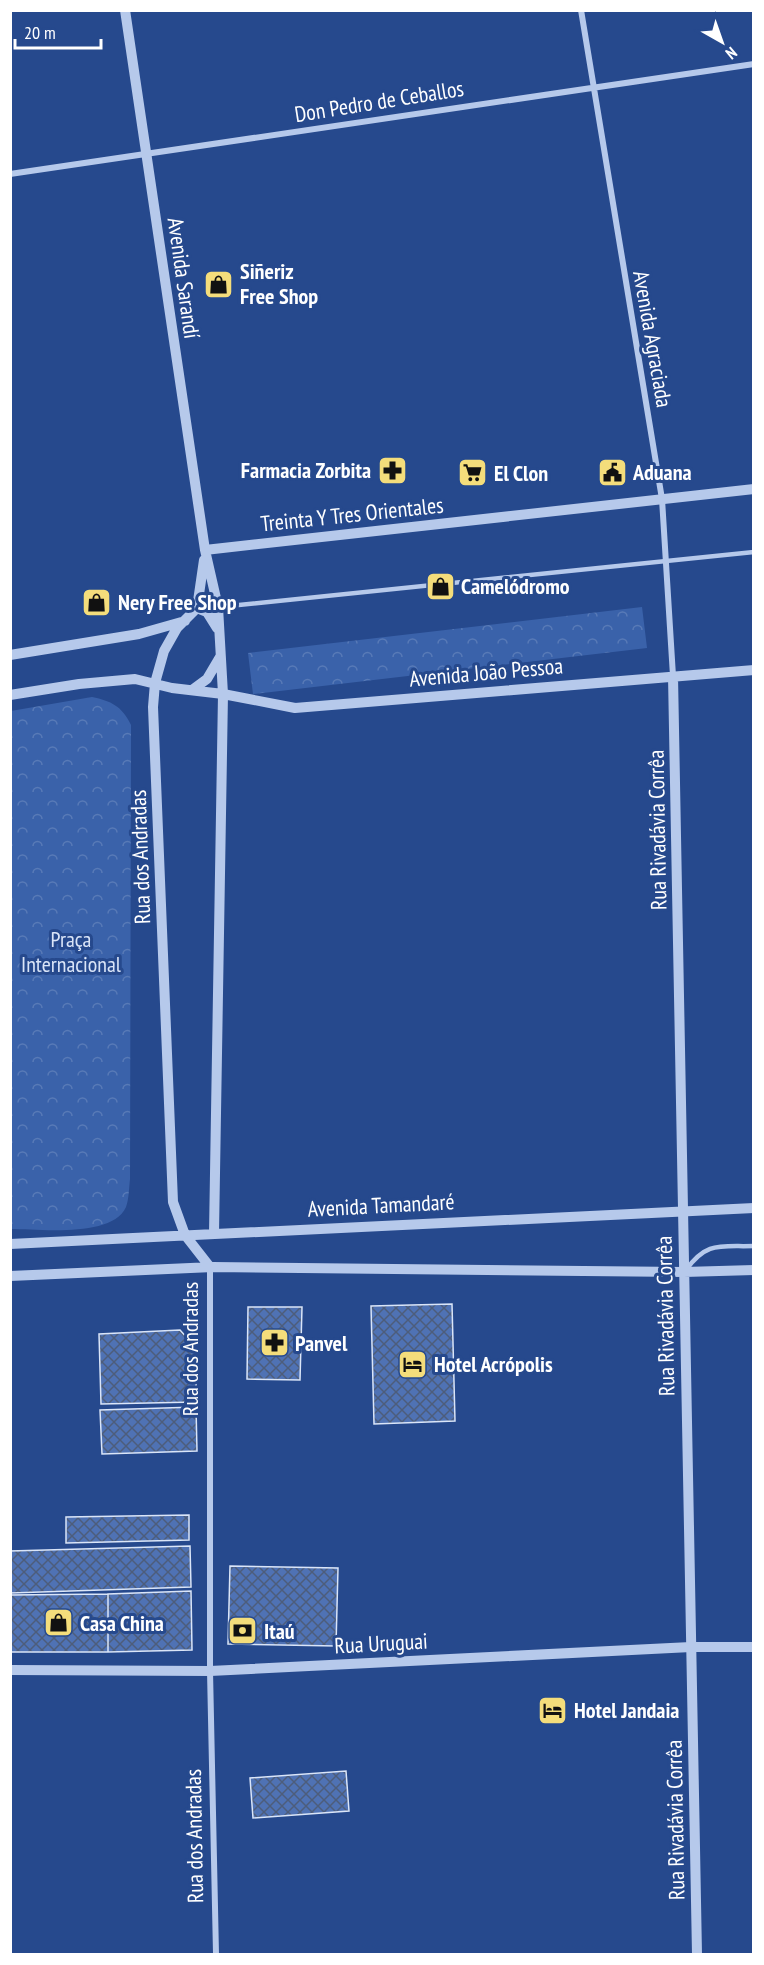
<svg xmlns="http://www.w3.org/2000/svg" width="764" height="1965" viewBox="0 0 764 1965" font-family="'PT Sans Narrow',sans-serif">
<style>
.park{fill:url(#park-crowns)}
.building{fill:url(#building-cross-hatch);stroke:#dae5f8;stroke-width:1.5}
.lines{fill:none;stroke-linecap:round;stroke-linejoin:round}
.service{stroke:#b6c9eb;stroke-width:4.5}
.minor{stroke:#b6c9eb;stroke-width:6}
.tertiary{stroke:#b6c9eb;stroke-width:10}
.labels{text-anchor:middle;stroke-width:6;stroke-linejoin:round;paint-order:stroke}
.street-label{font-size:22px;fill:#fff;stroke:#26498d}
.poi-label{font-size:22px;font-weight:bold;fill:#fff;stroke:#26498d;text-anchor:start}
.park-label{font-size:22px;fill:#dae5f8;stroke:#26498d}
</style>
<defs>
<pattern id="park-crowns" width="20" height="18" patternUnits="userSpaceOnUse" patternTransform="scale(1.5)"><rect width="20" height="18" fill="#3a62aa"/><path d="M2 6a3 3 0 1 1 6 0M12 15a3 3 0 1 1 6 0" fill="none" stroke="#587ab7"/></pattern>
<pattern id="building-cross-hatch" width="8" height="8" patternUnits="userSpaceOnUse" patternTransform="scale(1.5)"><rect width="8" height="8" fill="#4f72b4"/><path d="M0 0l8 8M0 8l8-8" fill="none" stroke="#4d5d7b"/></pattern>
</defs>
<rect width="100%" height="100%" fill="#26498d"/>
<path class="park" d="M642,607L647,648L253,694L248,653Z
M92,697C111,701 122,706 131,725L130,1179C129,1187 129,1199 126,1207C112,1238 40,1229 11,1229V711Z"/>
<path class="building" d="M452,1304L455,1421L374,1424L371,1306Z
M248,1307H302L300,1380L247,1379Z
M180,1330L196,1348V1402L101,1404L99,1334Z
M196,1407L197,1451L102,1454L100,1410Z
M189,1515V1540L66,1543V1517Z
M190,1546L191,1587L11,1593L10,1551Z
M230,1566L338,1568L336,1646L228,1644Z
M191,1591L192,1650L108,1652V1594Z
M108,1594V1652H10V1595Z
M346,1771L349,1811L253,1818L250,1778Z"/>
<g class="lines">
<path class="service" d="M219,607L754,552
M686,1270C707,1241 720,1247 754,1246"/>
<path class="minor" d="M581,10L662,499L673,676
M10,174L754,64
M210,1267V1671L216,1954"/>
<path class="tertiary" d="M125,10L205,550L218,607L223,694L214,1233
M205,550L754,489
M204,560L197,608L177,628L164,651L155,683L153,707L173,1202L185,1235L210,1267
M197,608L207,612L217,628
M10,655L139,634L185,621
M673,676L697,1954
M192,690L207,679L220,657
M10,695L79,684L135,679L172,688L223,694L295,708L754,670
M10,1244L754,1208
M10,1276L213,1267L684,1272L754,1270
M10,1670L210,1671L691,1647H754"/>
</g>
<defs>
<symbol id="shop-square" viewBox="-11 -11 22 22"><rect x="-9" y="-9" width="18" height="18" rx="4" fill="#f4dd7b" stroke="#26498d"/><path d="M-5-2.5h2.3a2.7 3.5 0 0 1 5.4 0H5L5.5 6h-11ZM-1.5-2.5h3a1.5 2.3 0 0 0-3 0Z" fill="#111"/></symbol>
<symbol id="pharmacy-square" viewBox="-11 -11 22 22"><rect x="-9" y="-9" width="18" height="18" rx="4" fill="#f4dd7b" stroke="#26498d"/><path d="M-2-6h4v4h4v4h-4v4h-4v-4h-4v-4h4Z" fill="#111"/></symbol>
<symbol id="civic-square" viewBox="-11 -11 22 22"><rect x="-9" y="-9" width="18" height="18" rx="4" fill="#f4dd7b" stroke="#26498d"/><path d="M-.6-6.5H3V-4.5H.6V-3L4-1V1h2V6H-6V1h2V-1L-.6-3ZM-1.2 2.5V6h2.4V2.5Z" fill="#111"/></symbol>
<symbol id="supermarket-square" viewBox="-11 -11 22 22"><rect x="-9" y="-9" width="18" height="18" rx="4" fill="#f4dd7b" stroke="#26498d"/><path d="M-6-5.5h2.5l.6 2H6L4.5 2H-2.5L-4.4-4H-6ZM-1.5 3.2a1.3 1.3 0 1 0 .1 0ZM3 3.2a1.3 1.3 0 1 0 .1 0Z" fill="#111"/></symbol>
<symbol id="hotel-square" viewBox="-11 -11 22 22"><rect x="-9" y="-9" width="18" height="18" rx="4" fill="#f4dd7b" stroke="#26498d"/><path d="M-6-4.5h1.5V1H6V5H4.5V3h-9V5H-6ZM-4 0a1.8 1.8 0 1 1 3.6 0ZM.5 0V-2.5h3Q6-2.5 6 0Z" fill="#111"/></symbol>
<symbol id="bank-square" viewBox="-11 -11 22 22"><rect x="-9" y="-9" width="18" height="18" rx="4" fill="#f4dd7b" stroke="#26498d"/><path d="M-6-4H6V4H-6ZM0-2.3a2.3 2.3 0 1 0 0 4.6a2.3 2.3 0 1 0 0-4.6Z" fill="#111"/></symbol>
</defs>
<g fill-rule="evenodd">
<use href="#shop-square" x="202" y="268" width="33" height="33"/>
<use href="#pharmacy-square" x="376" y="454" width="33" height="33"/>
<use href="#civic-square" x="596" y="456" width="33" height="33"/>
<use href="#supermarket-square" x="456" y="456" width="33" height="33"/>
<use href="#shop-square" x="424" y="570" width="33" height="33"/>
<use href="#shop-square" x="80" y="586" width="33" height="33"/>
<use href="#pharmacy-square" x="258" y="1326" width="33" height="33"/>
<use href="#hotel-square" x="396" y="1348" width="33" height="33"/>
<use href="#shop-square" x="42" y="1606" width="33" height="33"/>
<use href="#bank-square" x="226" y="1614" width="33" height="33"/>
<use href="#hotel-square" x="536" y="1694" width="33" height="33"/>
</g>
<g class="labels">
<g class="street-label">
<text transform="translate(379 101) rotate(-9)" y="8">Don Pedro de Ceballos</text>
<text transform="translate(184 278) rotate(82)" y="8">Avenida Sarandí</text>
<text transform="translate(653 339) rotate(80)" y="8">Avenida Agraciada</text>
<text transform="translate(352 514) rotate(-6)" y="8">Treinta Y Tres Orientales</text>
<text transform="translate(486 672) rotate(-5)" y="8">Avenida João Pessoa</text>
<text transform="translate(657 830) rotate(-91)" y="8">Rua Rivadávia Corrêa</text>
<text transform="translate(140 857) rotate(-92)" y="8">Rua dos Andradas</text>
<text transform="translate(381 1205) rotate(-3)" y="8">Avenida Tamandaré</text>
<text transform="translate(665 1316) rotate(-91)" y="8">Rua Rivadávia Corrêa</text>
<text transform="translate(190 1349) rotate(-90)" y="8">Rua dos Andradas</text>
<text transform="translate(381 1643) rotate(-3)" y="8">Rua Uruguai</text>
<text transform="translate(675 1820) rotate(-91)" y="8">Rua Rivadávia Corrêa</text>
<text transform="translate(194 1836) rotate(-91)" y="8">Rua dos Andradas</text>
</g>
<g class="poi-label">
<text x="240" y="279">Siñeriz<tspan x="240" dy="25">Free Shop</tspan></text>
<text x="371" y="478" text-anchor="end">Farmacia Zorbita</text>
<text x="633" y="480">Aduana</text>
<text x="494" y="481">El Clon</text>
<text x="461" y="594">Camelódromo</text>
<text x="118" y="610">Nery Free Shop</text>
<text x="295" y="1351">Panvel</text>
<text x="434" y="1372">Hotel Acrópolis</text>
<text x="80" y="1631">Casa China</text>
<text x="264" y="1639">Itaú</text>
<text x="574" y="1718">Hotel Jandaia</text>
</g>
<g class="park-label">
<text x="71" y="947">Praça<tspan x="71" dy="25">Internacional</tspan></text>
</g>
</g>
<rect width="764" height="1965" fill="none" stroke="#ffffff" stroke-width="24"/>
<g transform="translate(722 42) rotate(140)" stroke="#26498d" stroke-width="4.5" paint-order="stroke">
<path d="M0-4.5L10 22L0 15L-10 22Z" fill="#ffffff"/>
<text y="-9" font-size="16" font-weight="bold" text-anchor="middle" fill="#ffffff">N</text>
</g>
<path d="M15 39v9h86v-9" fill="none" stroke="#ffffff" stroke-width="3"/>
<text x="24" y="39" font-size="18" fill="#ffffff" stroke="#26498d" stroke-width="4.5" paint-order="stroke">20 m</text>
</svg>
